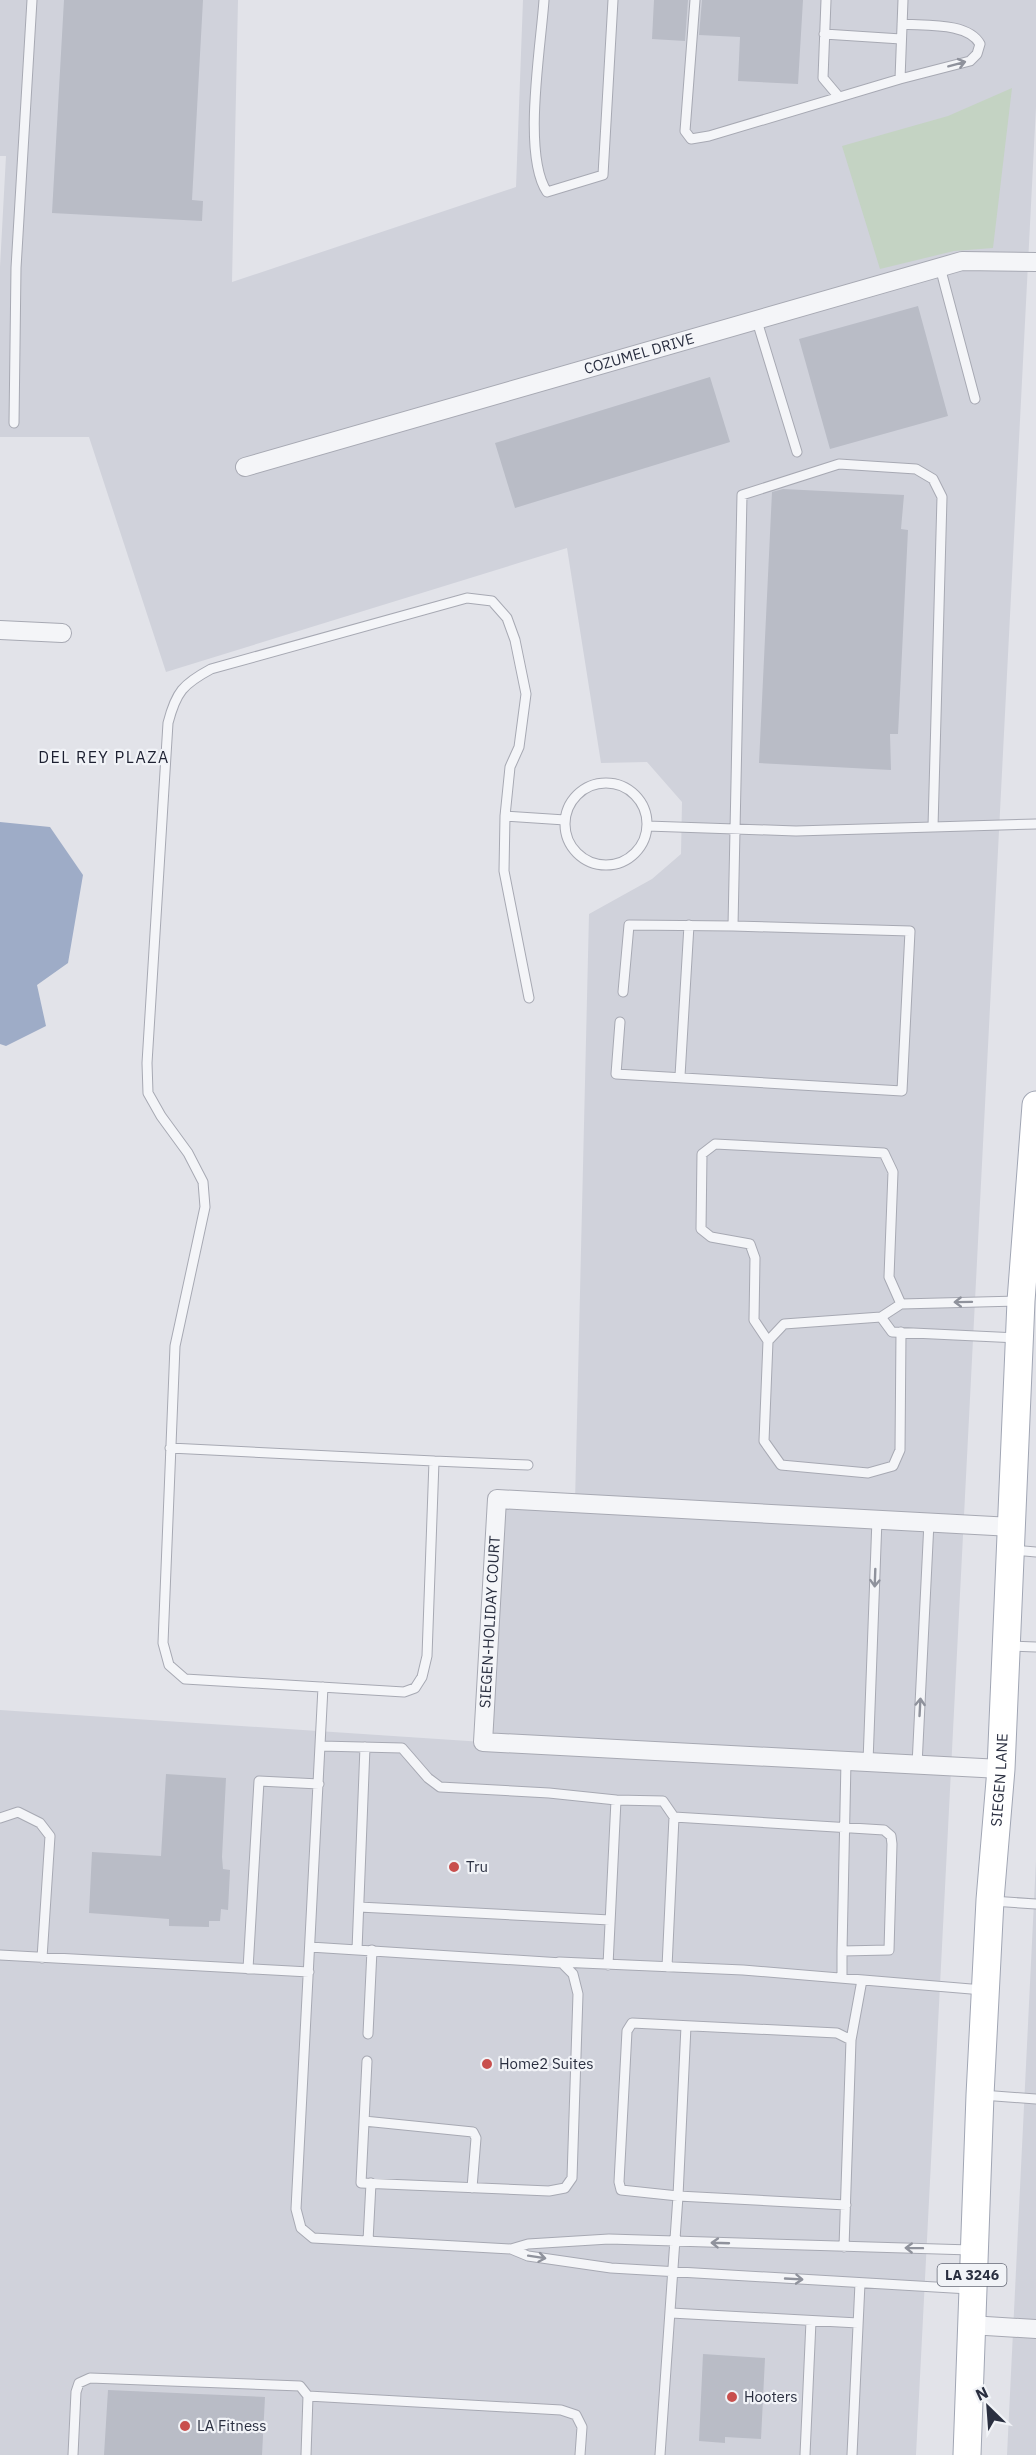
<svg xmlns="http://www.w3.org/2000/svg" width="1036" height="2455" viewBox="0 0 1036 2455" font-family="'IBM Plex Sans',sans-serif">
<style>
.built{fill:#d0d2db}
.green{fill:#c4d3c3}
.water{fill:#9eacc7}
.building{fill:#b9bcc6}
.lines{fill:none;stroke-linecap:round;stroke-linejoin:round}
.lane-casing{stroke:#a7a9b3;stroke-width:11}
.street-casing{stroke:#a7a9b3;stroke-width:20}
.primary-casing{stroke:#a1a6b4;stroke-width:29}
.lane{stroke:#f4f5f8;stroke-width:9}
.street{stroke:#f4f5f8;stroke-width:18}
.primary{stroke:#fff;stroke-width:27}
.oneway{stroke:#8f929c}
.poi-dot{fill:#c84f4d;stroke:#f1f3f7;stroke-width:2}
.labels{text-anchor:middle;stroke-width:4.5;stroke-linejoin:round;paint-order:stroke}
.shield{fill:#f1f3f7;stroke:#666a77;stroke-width:1.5}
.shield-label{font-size:14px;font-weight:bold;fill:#2a2f40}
.street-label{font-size:15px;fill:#2a2f40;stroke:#f1f3f7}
.poi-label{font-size:15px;fill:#2a2f40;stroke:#f1f3f7;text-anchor:start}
.neighbourhood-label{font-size:16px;letter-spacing:1.5px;fill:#1d2031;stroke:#f1f3f7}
</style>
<rect width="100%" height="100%" fill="#e2e3e9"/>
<path class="built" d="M0,0H238L232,282L516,187L523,0H1036V107L916,2455H0V1710L483,1742L497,1499L575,1503L589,914L652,879L681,854L682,802L647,762L601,763L567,548L166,672L89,437H0V267L6,156H0Z
M1036,1860V2455H1007Z"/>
<path class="green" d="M1012,88L993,248L954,251L880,269L842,146L948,116Z"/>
<path class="water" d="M0,822L50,827L83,875L68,963L37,985L46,1026L6,1046L0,1044Z"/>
<path class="building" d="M64,0H203L192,200L203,201L202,221L52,213Z
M654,0H688L685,41L652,39Z
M702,0H803L798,84L738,81L740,37L699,35Z
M918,306L948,416L830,449L799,339Z
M710,377L730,442L515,508L495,443Z
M783,489L904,495L901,529L908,530L898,734H890L891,770L759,763L772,492Z
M166,1774L226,1778L222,1857L223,1869L230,1870L228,1910L221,1909L220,1921H209V1927L169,1926V1919L89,1913L92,1852L161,1856Z
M703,2354L765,2358L761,2439L725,2437V2443L699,2441Z
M108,2390L265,2397L262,2455H104Z"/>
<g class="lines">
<defs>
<path id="lane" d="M544,0C541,46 522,155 547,192L603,175L613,0
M695,0L685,131L691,139L709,136L900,79L903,0
M826,0L823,78L839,97
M824,34L901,39
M900,79L970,61L977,54L980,44C968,22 925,26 902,24
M940,267L975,399
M757,321L797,452
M14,423L16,268L32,0
M565 824a41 41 0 1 1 82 0a41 41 0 1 1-82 0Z
M505,816L504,871L529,998
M647,826L796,831L1036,824
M623,992L629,925L733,926L742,495L839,464L916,469L933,479L942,497L933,827
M620,1022L616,1074L902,1091L910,931L733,926
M680,1076L689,925
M881,1317L784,1324L768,1341L764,1441L781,1465L868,1473L893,1466L900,1450L901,1332
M1018,1338L892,1332L881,1317L901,1304L1019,1301
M768,1341L754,1320L755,1258L750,1244L711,1237L701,1229L702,1154L715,1144L884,1153L893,1172L889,1277L901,1304
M170,1448L434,1461L427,1656L422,1677L415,1688L404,1692L185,1679L169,1665L163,1643L175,1346L205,1207L203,1182L188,1153L161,1116L148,1093L147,1063L168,723C176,692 183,684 211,669L467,598L492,601L507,618L515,640L526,694L519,747L510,767L505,816L565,820
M434,1461L528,1465
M1013,1550L1036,1552
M1008,1646L1036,1647
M323,1687L296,2209L301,2228L313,2238L511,2249
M321,1746L402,1748L428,1778L440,1787L549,1793L616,1800L608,1965
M868,1762L877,1519
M917,1765L929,1522
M616,1800L663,1801L674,1817
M0,1818L18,1812L40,1823L50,1836L42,1958
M992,1901L1036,1904
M359,1907L610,1920
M310,1947L562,1963L573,1974L578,1994L572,2178L565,2188L549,2191L361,2183L367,2061
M357,1950L365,1747
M842,1951L846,1761
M0,1955L309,1972
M559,1962L743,1970L983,1990
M667,1967L674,1817L884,1830L891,1836L892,1844L889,1950L842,1951V1978
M248,1969L259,1781L319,1784
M686,2026L678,2196L846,2205
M368,2034L372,1950
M851,2040L862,1980
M982,2095L1036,2099
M364,2121L473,2132L476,2138L472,2188
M368,2241L371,2183
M969,2289L611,2268L528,2256L511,2249L528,2244L609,2239L971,2250
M671,2313L858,2323
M308,2396L561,2410L576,2415L582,2427L580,2455
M73,2455L76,2392L79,2383L90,2378L300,2386L308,2396L306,2455
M660,2455L678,2196L621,2190L619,2182L627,2031L632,2023L837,2033L851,2040L844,2247
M805,2455L811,2321
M852,2455L860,2283"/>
<g id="street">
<path id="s1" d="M245,467L962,261L1036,262"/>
<path d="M0,630L62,633"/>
<path id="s2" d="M1001,1769L483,1742L497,1499L1012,1527"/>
<path d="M970,2325L1036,2329"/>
</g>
<g id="primary">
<path id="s3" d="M967,2455L980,2095L990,1900L1001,1769L1021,1301L1036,1105"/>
</g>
</defs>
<use href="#lane" class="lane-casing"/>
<use href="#street" class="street-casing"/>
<use href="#primary" class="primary-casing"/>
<use href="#lane" class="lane"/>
<use href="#street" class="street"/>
<use href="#primary" class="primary"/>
</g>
<defs><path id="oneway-shaft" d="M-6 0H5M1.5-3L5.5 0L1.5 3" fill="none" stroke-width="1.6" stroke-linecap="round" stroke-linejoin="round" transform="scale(1.5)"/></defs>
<g class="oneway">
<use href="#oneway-shaft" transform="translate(957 64) rotate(-15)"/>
<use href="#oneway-shaft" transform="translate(963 1302) rotate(179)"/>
<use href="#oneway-shaft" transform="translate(875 1578) rotate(92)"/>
<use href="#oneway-shaft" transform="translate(920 1707) rotate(-87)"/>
<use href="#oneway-shaft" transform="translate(720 2243) rotate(-178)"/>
<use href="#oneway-shaft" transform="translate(914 2248) rotate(-179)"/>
<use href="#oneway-shaft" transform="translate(537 2257) rotate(9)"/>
<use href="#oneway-shaft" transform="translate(794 2279) rotate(3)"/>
</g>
<g class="poi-dot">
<circle cx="454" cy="1867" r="6"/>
<circle cx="487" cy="2064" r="6"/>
<circle cx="732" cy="2397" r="6"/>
<circle cx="185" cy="2426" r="6"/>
</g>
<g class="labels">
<rect class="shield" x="937.5" y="2264" width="69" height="22" rx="4.5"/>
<g class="shield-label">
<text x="972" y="2280">LA 3246</text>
</g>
<g class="street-label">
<text dy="5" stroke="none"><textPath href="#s1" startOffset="410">COZUMEL DRIVE</textPath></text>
<text dy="5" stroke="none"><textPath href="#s2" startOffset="639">SIEGEN-HOLIDAY COURT</textPath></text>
<text dy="5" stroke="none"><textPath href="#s3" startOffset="676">SIEGEN LANE</textPath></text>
</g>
<g class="poi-label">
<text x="466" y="1872">Tru</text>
<text x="499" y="2069">Home2 Suites</text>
<text x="744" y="2402">Hooters</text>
<text x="197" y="2431">LA Fitness</text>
</g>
<g class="neighbourhood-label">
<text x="104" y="763">DEL REY PLAZA</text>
</g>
</g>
<g transform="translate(988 2407) rotate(335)" stroke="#f1f3f7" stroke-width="4.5" paint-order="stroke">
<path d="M0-4.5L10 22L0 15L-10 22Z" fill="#2a2f40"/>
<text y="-9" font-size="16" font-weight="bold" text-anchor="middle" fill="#2a2f40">N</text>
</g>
</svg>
